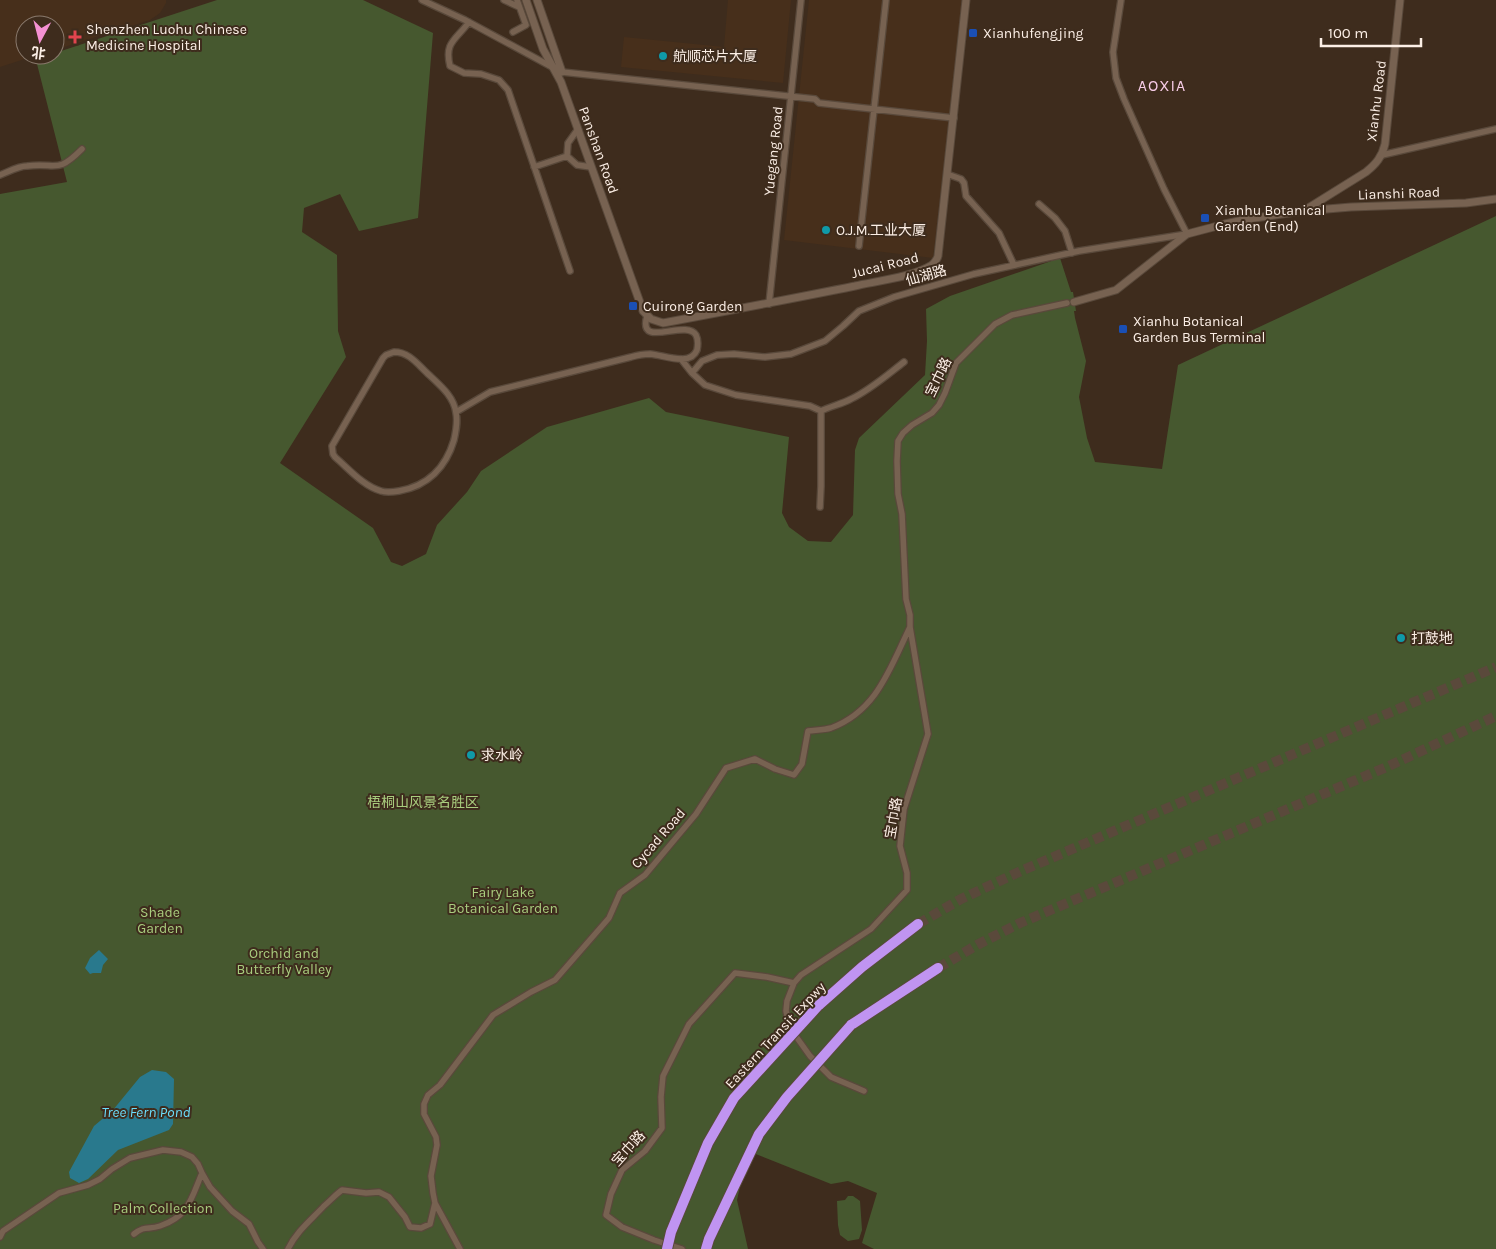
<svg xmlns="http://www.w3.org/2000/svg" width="1496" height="1249" viewBox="0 0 1496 1249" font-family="Karla,'Noto Sans SC',sans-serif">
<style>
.built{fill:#472f1b}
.green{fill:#46582f}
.water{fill:#29798d}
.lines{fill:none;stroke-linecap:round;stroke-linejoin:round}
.motorway-tunnel{stroke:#5a493b;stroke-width:10;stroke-dasharray:10 5;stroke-linecap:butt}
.minor-casing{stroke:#59493b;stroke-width:8}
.tertiary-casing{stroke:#59493b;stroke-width:9}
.motorway-casing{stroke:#59493b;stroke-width:12}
.minor{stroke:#776251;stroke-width:5.5}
.tertiary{stroke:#776251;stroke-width:7}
.motorway{stroke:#c094f1;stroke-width:10}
.motorway-bridge-casing{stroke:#59493b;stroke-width:12;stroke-linecap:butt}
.motorway-bridge{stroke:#c094f1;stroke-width:10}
.transit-dot{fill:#1a4fb4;stroke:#3e2c1d;stroke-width:2}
.health-dot{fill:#e0444e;stroke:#3e2c1d;stroke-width:2}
.culture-dot{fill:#0f9aa8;stroke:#3e2c1d;stroke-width:2}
.labels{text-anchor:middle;stroke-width:4;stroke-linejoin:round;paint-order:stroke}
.poi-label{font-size:14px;fill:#fcefe6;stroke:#3e2c1d;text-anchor:start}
.street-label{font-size:14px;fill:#fcefe6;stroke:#3e2c1d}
.park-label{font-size:14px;fill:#a9cd7e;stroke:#3e2c1d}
.water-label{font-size:15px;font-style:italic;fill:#6bddfb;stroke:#3e2c1d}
.quarter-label{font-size:16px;letter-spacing:1px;fill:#f7cce7;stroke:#3e2c1d}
</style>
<rect width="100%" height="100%" fill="#3e2c1d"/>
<path class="built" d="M0,0H166V3L160,13L150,20L55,50V25H25V55H37L0,67Z
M728,0H791L783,83L621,67L624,37L724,47Z
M809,0H963L933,258L784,240Z"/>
<path class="green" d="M217,0H363L433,33L418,218L359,231L340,194L304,208L302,232L337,255L338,331L346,357L280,463L373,528L391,562L402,566L426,554L437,525L467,492L481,471L547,427L649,398L666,412L789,437L782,513L789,527L808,541L831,542L853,515L855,450L859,438L925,375L927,341L926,309L950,296L1060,258L1071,292H1073L1076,311H1074L1075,318L1086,361L1079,397L1087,438L1095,462L1162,469L1178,365L1496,216V1249H874L862,1243L877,1193L848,1181L831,1184L748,1151L737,1200L748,1249H0V194L67,182L36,60L50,55H55V53Z
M848,1196H853L860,1201L862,1230L859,1239L848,1241L840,1235L838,1225L837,1201L845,1200Z"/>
<path class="water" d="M99,950L108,959L103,965L101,973H93L90,974L85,968L90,958Z
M152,1070L166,1072L174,1079L173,1124L169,1130L118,1150L88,1179L79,1183L70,1178L69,1172L94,1126L113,1110L140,1077Z"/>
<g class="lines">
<path class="motorway-tunnel" d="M918,924L961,899L1021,871L1496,667
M938,968L977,945L1020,923L1389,766L1496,716"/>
<defs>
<path id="minor" d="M422,0L465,20L552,67
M504,0L519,7
M469,22C456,40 444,42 450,66L464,73L481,74L499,80L508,90L570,271
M513,32L526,25L517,0
M562,72L815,99L819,103L954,118
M578,129L568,143L567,156L577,165L591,167
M1382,155L1496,129
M534,167L567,156
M947,174L961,179L964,183L966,196L999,233L1014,265
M0,175C8,172 18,166 27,166C57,162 56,175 82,149
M1039,204L1055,218L1065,231L1072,253
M859,246L886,0
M769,304L801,0
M394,352C408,352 416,362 425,371C437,383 454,395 456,413C458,422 456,431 454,440C446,467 428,486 399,491C393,492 387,493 381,491C363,486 349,469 335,457L333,454L332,446L383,358L386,355Z
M681,359L692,373L705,385L736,395L810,406L821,411
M692,373L702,361L717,355L734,354L765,357L791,354L825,341L843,326L859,311L894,297L974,274L1079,251L1187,234L1164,189L1124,99L1116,78L1113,52L1121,0
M821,411C831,406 842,404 851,399C870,390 887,375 904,362
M456,412L490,392L631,357C638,355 644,354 650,354C664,355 690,367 697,350C698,345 698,339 696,335C686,318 637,350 647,316
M820,507L821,486V411
M864,1091L831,1077L810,1056L790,1028L786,1011L787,1001L794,983L801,975L871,929L907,890V873L900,846L904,809L928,734L910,627V615L906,599L902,514L898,494L897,461L898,441L903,433L912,425L932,413L939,405L945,393L956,363L995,324L1012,315L1067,303
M202,1173L210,1187L232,1211L249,1224L258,1242L263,1249
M0,1237L3,1231L59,1193L88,1185L100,1179L112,1169L130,1158L163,1150L181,1152L192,1157L198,1164L202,1173C191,1199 189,1216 160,1226C148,1230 145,1225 134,1234
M288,1249C296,1232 311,1220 324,1206C330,1201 335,1195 342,1190L366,1193L379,1192L389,1197L405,1217L410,1227L421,1228L430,1224L435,1203
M460,1249L435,1203L433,1193L431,1176L437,1145L436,1137L424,1114V1104L428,1095L440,1085L493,1015L531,992L555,980L609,918L620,893L645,875L696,814L726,768L755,759L775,769L794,775L802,764L808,731C815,730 824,730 831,728C877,711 890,668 910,627
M682,1249L654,1240L622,1227L606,1215L611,1194L622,1170L645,1151L662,1128L661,1097L663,1076L689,1024L735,973L767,977L794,983"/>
<path id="tertiary" d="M526,0L543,49L561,82L643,311L651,319L663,323C727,311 791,299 855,286C877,281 913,277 932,265C935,262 937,260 938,256L966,0
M537,0L562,72
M1305,210L1366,172C1376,164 1382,157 1385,144L1400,0
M1074,302L1116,290L1187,234L1225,224L1248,219L1303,211L1351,207L1466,203L1496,199"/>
<path id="motorway" d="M818,1006L862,967L918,924
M851,1025L938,968"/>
</defs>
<use href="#minor" class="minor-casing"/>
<use href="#tertiary" class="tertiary-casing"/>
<use href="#motorway" class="motorway-casing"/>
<use href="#minor" class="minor"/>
<use href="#tertiary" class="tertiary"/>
<use href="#motorway" class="motorway"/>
<defs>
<path id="motorway-bridge" d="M667,1249L671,1232L708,1143L734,1098L818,1006
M706,1249L709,1239L759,1134L787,1097L851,1025"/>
</defs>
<use href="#motorway-bridge" class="motorway-bridge-casing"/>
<use href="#motorway-bridge" class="motorway-bridge"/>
</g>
<g class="transit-dot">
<rect x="968" y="28" width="10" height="10" rx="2.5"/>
<rect x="1200" y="213" width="10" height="10" rx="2.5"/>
<rect x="628" y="301" width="10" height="10" rx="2.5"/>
<rect x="1118" y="324" width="10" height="10" rx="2.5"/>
</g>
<path class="health-dot" d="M72.5 29.5h5v5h5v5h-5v5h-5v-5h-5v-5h5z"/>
<g class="culture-dot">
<circle cx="663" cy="56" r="5"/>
<circle cx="826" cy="230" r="5"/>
<circle cx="1401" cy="638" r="5"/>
<circle cx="471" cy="755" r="5"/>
</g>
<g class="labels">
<g class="poi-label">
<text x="86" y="34">Shenzhen Luohu Chinese<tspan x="86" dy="16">Medicine Hospital</tspan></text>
<text x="983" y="38">Xianhufengjing</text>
<text x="673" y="61">航顺芯片大厦</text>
<text x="1215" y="215">Xianhu Botanical<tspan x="1215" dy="16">Garden (End)</tspan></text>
<text x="836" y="235">O.J.M.工业大厦</text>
<text x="643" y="311">Cuirong Garden</text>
<text x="1133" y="326">Xianhu Botanical<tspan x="1133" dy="16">Garden Bus Terminal</tspan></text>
<text x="1411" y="643">打鼓地</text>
<text x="481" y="760">求水岭</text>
</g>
<g class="street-label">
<text transform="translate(1376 101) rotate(-83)" y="5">Xianhu Road</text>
<text transform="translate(599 150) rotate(70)" y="5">Panshan Road</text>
<text transform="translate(773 151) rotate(-84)" y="5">Yuegang Road</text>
<text transform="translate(1399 193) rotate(-2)" y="5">Lianshi Road</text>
<text transform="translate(885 265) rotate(-14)" y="5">Jucai Road</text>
<text transform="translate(926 275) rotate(-16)" y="5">仙湖路</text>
<text transform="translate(938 377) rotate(-64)" y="5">宝巾路</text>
<text transform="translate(893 818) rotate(-80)" y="5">宝巾路</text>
<text transform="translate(658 838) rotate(-49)" y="5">Cycad Road</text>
<text transform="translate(775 1035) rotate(-47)" y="5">Eastern Transit Expwy</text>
<text transform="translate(628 1148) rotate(-48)" y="5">宝巾路</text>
</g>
<g class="park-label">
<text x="423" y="807">梧桐山风景名胜区</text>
<text x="503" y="897">Fairy Lake<tspan x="503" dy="16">Botanical Garden</tspan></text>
<text x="160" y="917">Shade<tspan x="160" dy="16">Garden</tspan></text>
<text x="284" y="958">Orchid and<tspan x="284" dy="16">Butterfly Valley</tspan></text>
<text x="163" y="1213">Palm Collection</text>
</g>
<g class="water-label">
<text x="146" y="1117">Tree Fern Pond</text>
</g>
<g class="quarter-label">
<text x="1162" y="91">AOXIA</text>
</g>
</g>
<g transform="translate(40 40) rotate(187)"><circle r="24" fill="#3e2c1d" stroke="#8a7a6d"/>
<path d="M0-4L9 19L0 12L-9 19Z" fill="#f491d3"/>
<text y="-8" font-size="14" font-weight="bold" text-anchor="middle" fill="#fcefe6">北</text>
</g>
<path d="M1321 38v8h100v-8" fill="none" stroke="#fcefe6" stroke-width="2.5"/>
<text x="1328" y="38" font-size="15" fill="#fcefe6" stroke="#3e2c1d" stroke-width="4" paint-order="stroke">100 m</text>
</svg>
